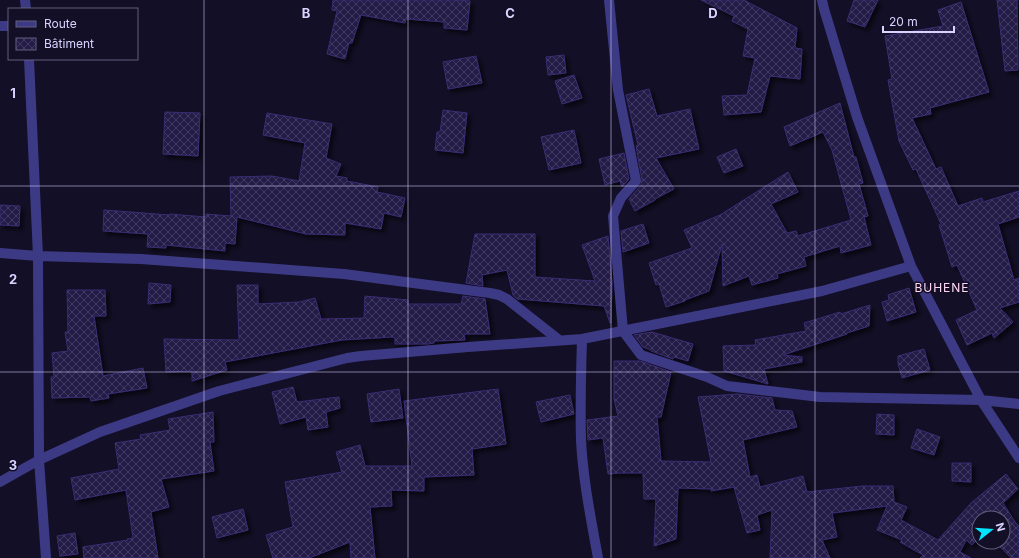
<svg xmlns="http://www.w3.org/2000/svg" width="1019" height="558" viewBox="0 0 1019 558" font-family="Inter,sans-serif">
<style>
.building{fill:url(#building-cross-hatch);stroke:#3b2d73;filter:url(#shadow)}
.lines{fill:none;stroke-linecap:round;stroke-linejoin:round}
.minor{stroke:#3d3a85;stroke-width:10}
.grid{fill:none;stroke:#d9d4ff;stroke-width:1;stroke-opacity:0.55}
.labels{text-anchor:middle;stroke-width:3;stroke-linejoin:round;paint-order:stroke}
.neighbourhood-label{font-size:12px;letter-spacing:1px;fill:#ffd6f0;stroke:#130f26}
.grid-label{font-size:13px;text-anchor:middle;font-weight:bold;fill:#d9d4ff;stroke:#130f26;stroke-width:3;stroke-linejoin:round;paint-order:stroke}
</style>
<defs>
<pattern id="building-cross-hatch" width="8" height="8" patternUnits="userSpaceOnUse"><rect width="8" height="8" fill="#241b47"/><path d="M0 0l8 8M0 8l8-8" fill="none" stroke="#433b63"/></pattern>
<filter id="shadow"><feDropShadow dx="3.5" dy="3.5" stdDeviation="2" flood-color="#0009"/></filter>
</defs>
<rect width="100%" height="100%" fill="#130f26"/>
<path class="building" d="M333,0H459L470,1L467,30L444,28V22L406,19L405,23L361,15L352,43H349L345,59L327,54L337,11L332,10Z
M701,0H744L797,28L795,48L802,49L800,79L770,76L761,112L724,115L722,96L747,95L755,58L743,56L748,29L732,21L734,16Z
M854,0H878L865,27L847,21Z
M997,0H1017L1018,70L1005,71Z
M961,2L989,92L930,108L931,114L912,118L936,169L941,167L958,206L982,198L983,202L1019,191V217L998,224L1014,280L1019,278V302L1000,308L1013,322L994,338L992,333L967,345L956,320L977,310L957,265L952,267L939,225L941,224L916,169L913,170L899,141L888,80L892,79L885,36L943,26L938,10Z
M564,55L566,73L548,75L546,57Z
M476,56L482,83L448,89L443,62Z
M574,75L582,98L562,104L555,81Z
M649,89L657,116L690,109L699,149L656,158L674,189L655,199V200L635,211L629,199L641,185L642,180L636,146L638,145L626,95Z
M840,103L854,157H856L863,183L859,184L868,216L864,217L871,245L841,253L840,246L804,257L806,266L777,274L778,278L752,285L749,276L723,286L722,244L709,291L685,300V301L666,307L659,284L656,285L649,263L692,248L684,230L720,215L788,172L798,192L771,204L787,233L796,231L798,236L851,220L832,150L823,132L790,146L784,127Z
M443,110L467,113L463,153L435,150L437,132H440Z
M165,112L200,113L198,156L163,154Z
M267,113L332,124L326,158L341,164L336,176L347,178V181L378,187L377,192L405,198L401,217L384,213L381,229L345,223V235L306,234L237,217L235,244L225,243V251L166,245V248L147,247L148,234L103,231L104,210L170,215V214L206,217V214L231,216L230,177L272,176L299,181L305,143L263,135Z
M574,130L581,163L549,170L541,137Z
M736,149L743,166L724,173L717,157Z
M624,153L629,179L622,187L620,181L605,185L599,159Z
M0,205L20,206L19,226L0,225Z
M643,224L649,243L623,252L621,231Z
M475,234H535V277L595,281L582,245L608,236L612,283L611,323H610L604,306L517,299L513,295L507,270L482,275L483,286L466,283Z
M149,283L171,285L170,302L148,304Z
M237,285H258V304L299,302L315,298L321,319L364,318L365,296L408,300V304H461L463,296L485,299L490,334H464L465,340L434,341V343L428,344H395V338L392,337L342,340L225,362L227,370L192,381V371L166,372L164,339L239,340Z
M909,288L916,312L887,321L882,302L889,300L888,295Z
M67,290H105L106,316H94L103,376L143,368L147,388L108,394L109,398L91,401L90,397L52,398L51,377H54L52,353L68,351L65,332H68Z
M870,305L869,326L847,333V334L783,355L802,357V362L764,369L768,384L724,371L723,346L756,345L755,340L806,331L804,323L840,312L841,314Z
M652,332L693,344L688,361L674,357L673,359L651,351V350L643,347L634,335Z
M924,349L930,370L902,378L898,364V356Z
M614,361H640L671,372L661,417H657L661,461L711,462L698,397L737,394L772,398L775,410L792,411L797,427L743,440L750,477L757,475L760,487L803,476L807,492L862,486H893L894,502L907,507L901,520L938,540L971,503L1006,474L1018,489L1003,503L1015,522L1019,526V558H1011L995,542H1003V518H979V537L972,545L966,540L960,552L971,558H920L923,555L900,542L902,540L877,530L887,506L833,513H832L837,537L822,540L830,558H770L772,510L757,515L760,530L747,533L734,487L711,491V489L678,488L676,539L654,546L656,499H644L643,473H619L608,474L603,438L588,440L587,420L618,416L614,399Z
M293,387L297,402L339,397L340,408L326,412L328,427L308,430L306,417L280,424L272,392Z
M399,389L403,418L371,422L367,394Z
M498,389L506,444L472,449L474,475L424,477V491L391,490L392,506L370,507L375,558H351L350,542L309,558H273L266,535L293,527L285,482L342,472L336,452L360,445L365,466H412L404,401Z
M570,395L574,414L541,422L536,402Z
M213,412L214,442H210L214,471L161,479L169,507L151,512L158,558H84L83,547L128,540L127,539L133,538L126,490L75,500L71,478L119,469L115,443L141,439L140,435L170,430L168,419Z
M877,414L894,415V435L876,434Z
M917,429L940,437L934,455L911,448Z
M952,463H971V482L952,481Z
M243,509L248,530L217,538L212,517Z
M75,533L78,554L60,556L57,536Z"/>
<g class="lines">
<path class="minor" d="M25,0L26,9
M609,0L618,90L636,181L621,198L613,216L623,331L641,355L707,377L727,386L820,397L981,400L1019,404
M822,0L824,9L857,117L911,266L981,400L1019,458
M0,26H9
M29,59L38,256L39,460L46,558
M0,253L38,256L141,259L344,274L490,293L499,295L507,299L559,340
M582,339C581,372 580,406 581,440C583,480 591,519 598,558
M0,482L39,460L100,432L219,391L347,358L361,356L468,347L582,339L822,291L911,266"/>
</g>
<path class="grid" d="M204,0V558M408,0V558M611,0V558M815,0V558M0,186H1019M0,372H1019"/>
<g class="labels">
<g class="neighbourhood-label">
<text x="942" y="292">BUHENE</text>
</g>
</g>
<g class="grid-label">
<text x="306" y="18">B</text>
<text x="510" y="18">C</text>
<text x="713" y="18">D</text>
<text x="13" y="98">1</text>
<text x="13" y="284">2</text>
<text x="13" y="470">3</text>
</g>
<rect x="8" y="8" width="130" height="52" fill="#130f26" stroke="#625e7d"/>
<rect x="16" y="21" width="20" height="6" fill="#3d3a85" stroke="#625e7d"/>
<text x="44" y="28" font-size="12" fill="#d9d4ff">Route</text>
<rect x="16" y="38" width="20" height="12" fill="url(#building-cross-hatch)" stroke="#625e7d"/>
<text x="44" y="48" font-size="12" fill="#d9d4ff">Bâtiment</text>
<g transform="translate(991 530) rotate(73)"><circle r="19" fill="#130f26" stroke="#625e7d"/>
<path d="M0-3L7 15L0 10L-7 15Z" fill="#00e5ff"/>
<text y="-6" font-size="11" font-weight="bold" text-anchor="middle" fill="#d9d4ff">N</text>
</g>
<path d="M883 26v6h71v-6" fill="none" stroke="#d9d4ff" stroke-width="2"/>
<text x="889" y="26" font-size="12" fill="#d9d4ff" stroke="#130f26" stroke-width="3" paint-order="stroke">20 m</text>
</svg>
